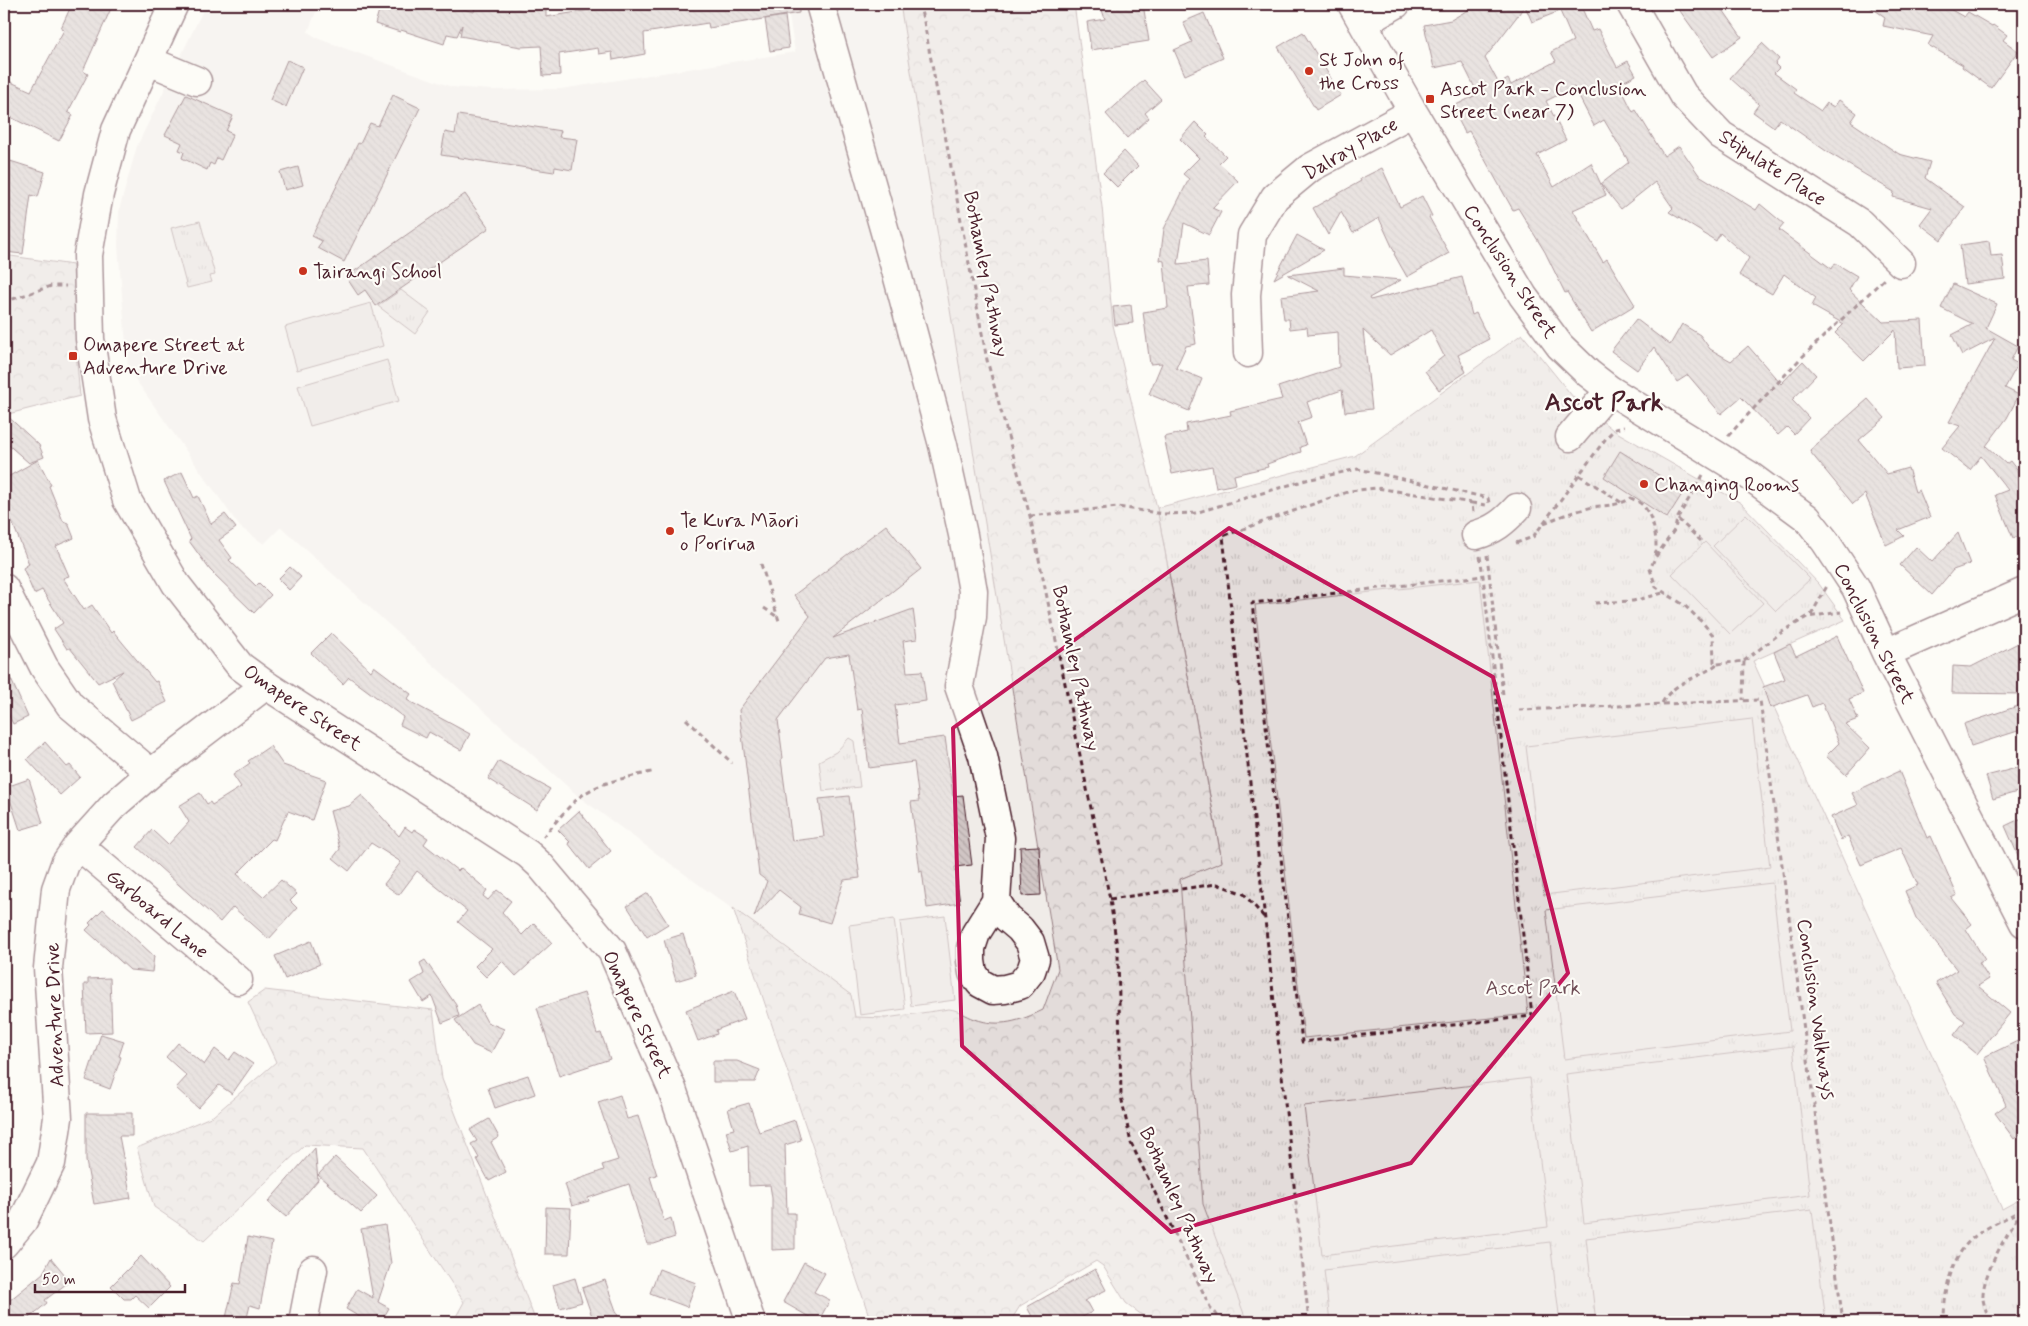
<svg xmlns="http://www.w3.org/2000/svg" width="2028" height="1326" viewBox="0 0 2028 1326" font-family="Mynerve,sans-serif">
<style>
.built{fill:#f0ece8}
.grass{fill:url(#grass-tufts);stroke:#967e82}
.forest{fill:url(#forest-crowns);stroke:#967e82}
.pitch{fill:#e3dcda;stroke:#967e82}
.building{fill:url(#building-back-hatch);stroke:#4a1f2b;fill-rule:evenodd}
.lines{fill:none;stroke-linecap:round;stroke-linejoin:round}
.minor-casing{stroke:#4a1f2b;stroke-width:31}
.major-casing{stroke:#4a1f2b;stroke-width:31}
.path{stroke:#4a1f2b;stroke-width:3;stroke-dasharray:5 4;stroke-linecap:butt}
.minor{stroke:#fdfcf7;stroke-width:28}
.major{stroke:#fdfcf7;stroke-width:28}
.marked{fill:none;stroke:#c2185b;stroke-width:4;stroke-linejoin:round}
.poi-dot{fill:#c8321e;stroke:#fdfcf7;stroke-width:2}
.labels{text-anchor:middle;stroke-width:4.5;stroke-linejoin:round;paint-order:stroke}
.poi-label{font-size:20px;fill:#4a1f2b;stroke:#fdfcf7;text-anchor:start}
.street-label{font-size:20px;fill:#4a1f2b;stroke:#fdfcf7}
.park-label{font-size:20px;fill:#704e57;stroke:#fdfcf7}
.district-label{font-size:25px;font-weight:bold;fill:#4a1f2b;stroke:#fdfcf7}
</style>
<defs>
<pattern id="grass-tufts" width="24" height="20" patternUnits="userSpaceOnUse" patternTransform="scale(1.25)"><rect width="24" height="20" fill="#e3dcda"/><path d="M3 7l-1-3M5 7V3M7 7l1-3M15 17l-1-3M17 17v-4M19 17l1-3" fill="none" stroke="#c4bcbb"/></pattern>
<pattern id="forest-crowns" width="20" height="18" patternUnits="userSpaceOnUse" patternTransform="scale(1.25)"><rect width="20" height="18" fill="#e3dcda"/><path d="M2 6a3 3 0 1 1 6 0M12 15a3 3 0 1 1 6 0" fill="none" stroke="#c4bcbb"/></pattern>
<pattern id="building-back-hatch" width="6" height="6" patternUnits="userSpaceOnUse" patternTransform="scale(1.25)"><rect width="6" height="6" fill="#d0c5c4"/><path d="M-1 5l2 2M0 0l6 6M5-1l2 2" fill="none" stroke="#b4a9a9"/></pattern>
</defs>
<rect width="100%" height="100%" fill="#fdfcf7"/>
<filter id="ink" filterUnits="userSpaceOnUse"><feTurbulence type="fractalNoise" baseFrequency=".02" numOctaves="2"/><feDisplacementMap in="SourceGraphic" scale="10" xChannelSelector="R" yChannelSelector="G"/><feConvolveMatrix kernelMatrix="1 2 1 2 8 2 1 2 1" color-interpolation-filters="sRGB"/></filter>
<g filter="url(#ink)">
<path class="built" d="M206,4H319L308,32L319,39L452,87L492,90L561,89L795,52L787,4H900L1058,969L1043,1010L1021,1021L1005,1024L987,1022L974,1019L956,1010L949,1009L886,1018L855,1017L850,995L579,797L281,527L264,544L240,527L128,369L118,246L119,210L137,146Z"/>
<path class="grass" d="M200,221L215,275L210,276L212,282L187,288L171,228Z
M401,290L430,312L415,334L378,306Z
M1522,334L1573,397L1613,430L1741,503L1819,584L1845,620L1753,661L2002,1209L2024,1197V1322H1238L1138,1143L1180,879L1222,861L1157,508L1355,456Z
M849,738L854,741L860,787L823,791L819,761L836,752Z"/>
<path class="forest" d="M900,4H1074L1102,207L1113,325L1157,508L1222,862L1180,879L1203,1204L1247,1322H1151L1126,1303L1103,1266L1096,1261L1020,1306L1010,1322H871L733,908L851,995L855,1017L886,1018L949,1009C959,1010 966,1016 975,1019C1000,1028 1020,1021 1043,1010L1058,969Z
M4,255L73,265L76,353L80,396L4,415Z
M265,990L433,1010L442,1079L536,1322H453L464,1302L363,1148L305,1145L204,1241L154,1207L137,1148L213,1116L276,1062L248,1002Z"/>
<path class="pitch" d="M371,303L383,346L297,370L285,327Z
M387,360L399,401L310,426L298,386Z
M1746,514L1810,579L1776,611L1713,546Z
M1705,542L1763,603L1730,634L1672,574Z
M1480,580L1528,1014L1304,1038L1255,605Z
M1752,719L1770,867L1544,895L1526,746Z
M1772,883L1790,1031L1564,1059L1546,910Z
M945,916L955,1000L911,1006L900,922Z
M894,919L905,1009L860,1015L849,925Z
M1793,1046L1810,1195L1584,1223L1566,1074Z
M1530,1078L1548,1227L1322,1255L1304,1106Z
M1812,1210L1826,1322H1596L1586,1238Z
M1550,1242L1560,1322H1330L1324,1270Z"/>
<path class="building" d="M72,4H113L83,71L88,74L68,112L73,115L59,141L4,114V79L31,91L64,30L61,28Z
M381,4H445L474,12L475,4H498L516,7L546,5V17L628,4H799V13L709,28L708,23L644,33L645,54L613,60L612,52L599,54L598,48L559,54L560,75L543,76L541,46L521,47L460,36L462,25L457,36L447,34L444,44L401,30L400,32L375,24Z
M1100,4H1143L1149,41L1091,50L1087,22L1105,19Z
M1478,4H1580L1592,31L1598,29L1617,67L1628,61L1636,75L1619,84L1633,112L1636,110L1664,156L1679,146L1699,175L1756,210L1760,204L1784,224L1779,230L1832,269L1835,263L1857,276L1849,290L1883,322L1922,320L1925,366L1897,368L1895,330L1864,361L1835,333L1844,324L1812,306L1816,298L1784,274L1772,294L1739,275L1749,258L1720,233L1716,241L1669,212L1673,208L1655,182L1621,209L1601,184L1629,162L1604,120L1594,126L1574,87L1546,101L1566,140L1537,155L1554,187L1591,163L1606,195L1573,210L1603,262L1607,259L1635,305L1591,332L1567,292L1565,293L1545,252L1518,208L1513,210L1469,131L1465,133L1452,107L1478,94L1462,62L1434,68L1424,25L1451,20ZM1525,6L1532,22L1560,11L1573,41L1551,52L1556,61L1511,85L1508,79L1499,84L1485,58Z
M1675,4H1719L1742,37L1713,57Z
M1866,4H1941L1964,17L1968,12L1992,26L1993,25L2007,35L2003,40L2018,51L1991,88L1962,67L1963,65L1928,45L1933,36L1883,26L1885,17Z
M1204,13L1223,58L1185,75L1174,50L1192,42L1183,22Z
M785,16L789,48L770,51L765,19Z
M1303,32L1341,95L1316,110L1278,47Z
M1762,43L1779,59L1775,64L1779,68L1774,73L1796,89L1794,93L1821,111L1827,103L1834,107L1839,100L1857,113L1851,122L1899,154L1930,162L1925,178L1965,207L1941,240L1920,224L1932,208L1893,197L1894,192L1829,153L1780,119L1774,127L1753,112L1759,104L1730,78Z
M287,60L303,67L286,107L270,100Z
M1144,80L1161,99L1145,113L1149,118L1127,138L1106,114Z
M186,95L233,116L226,131L233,134L221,160L217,158L214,165L210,163L207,170L182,158L184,152L179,150L182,143L165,135Z
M393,95L420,108L344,262L318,248L322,241L312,236L358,143L360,144L370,123L378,126Z
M458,115L561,131L559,137L577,139L572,170L555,167L554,172L441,155L445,132L455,134Z
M1195,122L1208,135L1206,137L1226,156L1219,163L1238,181L1212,208L1221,212L1209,235L1184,223L1178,264L1207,261L1209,285L1188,287L1196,344L1186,346L1176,368L1202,379L1189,411L1149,394L1162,363L1150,364L1143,312L1168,308L1164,261L1160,260L1164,229L1189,179L1183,174L1199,158L1180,139Z
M1124,151L1138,166L1117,187L1103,173Z
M4,159L45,172L38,197L31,195L23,254L4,252V222L7,198L4,197Z
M298,167L303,185L285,190L280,172Z
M1382,168L1400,207L1422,196L1432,216L1429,217L1449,253L1407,277L1394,254L1395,253L1379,218L1353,233L1341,212L1328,235L1313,208L1361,181L1360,179Z
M465,194L489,228L376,306L365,290L358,295L346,277Z
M1297,235L1324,250L1274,279Z
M1989,241L1991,256L2002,255L2005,279L1965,284L1960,245Z
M1344,268V275L1401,280L1369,298L1370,300L1462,277L1472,315L1476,313L1489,339L1458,355L1466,372L1439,390L1425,371L1444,356L1431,330L1390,355L1363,330L1372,409L1345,412L1342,390L1307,402L1312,417L1298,422L1306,445L1300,447L1301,452L1267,464L1268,467L1234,475L1236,484L1216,488L1212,466L1172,474L1164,437L1187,432L1186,424L1231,415L1230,411L1282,399L1278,387L1339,367L1338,332L1308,335L1307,327L1290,329L1289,319H1284L1281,296L1319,291L1288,275Z
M1953,284L1997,304L1986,328L2018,346L2011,360L2018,364L2005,388L2019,395L2007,418L1986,446L2006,464L2010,461L2020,474L2018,476L2022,484L2024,483V534L2013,538L1995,495L2008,490L1981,456L1970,470L1942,448L1960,426L1949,422L1995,338L1962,355L1952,335L1973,324L1941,308Z
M1131,305L1133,323L1115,325L1113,307Z
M1636,319L1670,345L1682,324L1700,335L1710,349L1731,361L1748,346L1781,384L1803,361L1816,375L1792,400L1809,418L1794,434L1787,427L1778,435L1741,397L1721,414L1688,375L1677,382L1654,347L1637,370L1611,351Z
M1868,399L1885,418L1859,440L1887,474L1908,468L1915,492L1919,490L1930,517L1898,530L1904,536L1886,545L1865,494L1853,504L1811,453L1810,450Z
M4,413L39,445L44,457L29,463L4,441Z
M1620,451L1684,491L1667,518L1604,477Z
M38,460L51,485L49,486L63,521L68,523L74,538L56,546L69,576L63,578L84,610L92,605L111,633L113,631L155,682L157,681L167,702L131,720L112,681L123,671L98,683L70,648L67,649L54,629L63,623L42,590L34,594L23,568L29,564L4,502V479Z
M182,472L194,498L198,496L211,524L225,514L236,528L219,540L232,558L229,560L256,586L259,583L271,595L254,613L210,570L189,541L191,539L164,481Z
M886,525L921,569L833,638L913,609L917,639L903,641L907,672L922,671L926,701L895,705L900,743L945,737L953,796L963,795L972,865L955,867L960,903L927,908L922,871L920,872L911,802L919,801L914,762L869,768L862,709L857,710L849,654L825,658L778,720L783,758L781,759L792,841L824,837L819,799L849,796L860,878L844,880L830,923L799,914L801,907L779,890L754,917L767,881L759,875L739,710L810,616L794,595Z
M1958,533L1970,564L1953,570L1932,595L1900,565L1916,547L1932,562Z
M290,567L301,577L289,590L278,579Z
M331,633L371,671L374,666L411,694L407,700L470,734L461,750L429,732L426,738L400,725L403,717L349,677L343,684L311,653Z
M1837,636L1863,693L1849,699L1858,719L1845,724L1870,748L1846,775L1826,756L1839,743L1822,703L1812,707L1807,695L1770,708L1763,687L1785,679L1774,652L1790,644L1796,656Z
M2024,640V694L1952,693L1953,666L1971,667Z
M4,664L28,717L13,724L4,705Z
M2024,704V729L1971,746L1964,724Z
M45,742L67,767L70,765L80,777L60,795L27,759Z
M270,746L283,765L326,780L312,820L288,811L275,840L272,839L237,874L263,897L281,880L297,894L290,901L297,908L269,939L233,907L220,922L137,847L152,830L168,845L189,822L179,806L200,793L207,804L210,802L212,805L241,787L233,775L250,763L248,761Z
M499,761L550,789L537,810L488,779Z
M2024,766V790L1993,799L1986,776Z
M1899,771L1927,838L1931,836L1957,895L1951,898L1972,924L1966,929L1985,960L1979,963L1989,979L1978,986L2010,1013L1977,1054L1954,1035L1965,1021L1955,1014L1936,983L1957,970L1916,918L1905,891L1918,885L1901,848L1861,865L1848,836L1841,840L1831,817L1858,805L1852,793Z
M29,779L43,823L20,830L6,787Z
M362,795L399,836L405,827L412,832L414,829L428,838L424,844L458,871L461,868L487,890L483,896L488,900L497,890L511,901L502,912L522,935L534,923L552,943L516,976L502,961L486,977L475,966L492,949L458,922L467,911L417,871L399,895L384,884L401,862L371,843L349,871L333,858L340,849L330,811L349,806Z
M579,811L611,851L589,869L568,843L570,842L558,830Z
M2024,817V869L2005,826Z
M1039,846L1041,895L1022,896L1020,847Z
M648,893L668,924L647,937L627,906Z
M103,909L154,956L152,972L130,970L86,930L91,925L89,923Z
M683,934L696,975L676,981L664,940Z
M311,941L320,964L285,979L275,956Z
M425,960L456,1005L459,1016L442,1023L432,996L423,1002L411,982L424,974L420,963Z
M110,978L112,1032L86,1033L84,984H88V979Z
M734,991L745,1019L716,1030L717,1034L698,1041L686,1010Z
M584,993L597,1034L601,1033L610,1059L559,1076L537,1008Z
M478,1005L487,1022L504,1029L491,1053L473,1045L455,1020Z
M101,1034L124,1041L119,1056L121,1057L110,1089L86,1080Z
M2024,1038V1131L2014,1139L1995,1113L2006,1105L1984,1057Z
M178,1043L204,1065L215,1049L229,1060L235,1052L253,1064L232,1094L219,1085L198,1108L176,1088L187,1076L166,1057Z
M713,1061H737L760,1070L755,1082H713Z
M528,1075L535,1094L495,1108L488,1088Z
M620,1095L627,1119L638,1116L657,1175L650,1177L664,1221L671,1218L675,1237L654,1244H647L629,1184L588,1198L589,1201L572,1206L565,1184L604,1170L602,1165L618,1160L598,1102Z
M749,1103L759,1132L795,1120L801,1140L785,1145L787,1213H795V1249L772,1250V1198L770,1185L749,1186L748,1146L732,1151L726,1131L734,1129L728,1109Z
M86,1113H132V1136H119L131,1198L94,1204L86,1161Z
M489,1119L499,1137L491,1142L506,1172L489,1181L477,1159L479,1158L471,1144L477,1141L470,1130Z
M315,1148L318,1180L286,1217L268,1202Z
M335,1157L377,1196L361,1213L318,1175Z
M546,1207L571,1208L569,1254H545Z
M385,1225L391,1263L378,1302L389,1308L381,1322H368L346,1309L357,1289L373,1298L361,1229Z
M248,1237L272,1242L260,1308L250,1305L246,1322H225L234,1283L240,1284Z
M141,1256L170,1287L149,1308L135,1295L131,1299H124L111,1286Z
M51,1258L70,1281L45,1300L47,1303L24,1322H4V1305L43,1273Z
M804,1262L825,1273L814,1292L830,1300L818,1322L783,1302Z
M659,1269L696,1283L687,1307L650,1293Z
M1095,1269L1106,1290L1084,1301L1087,1303L1092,1312L1073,1322H1035L1027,1307Z
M575,1278L582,1302L560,1308L553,1285Z
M605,1280L620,1322H594L582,1288Z"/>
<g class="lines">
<defs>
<path id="minor" d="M820,4L897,274L943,445L963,535L971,580L973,591L972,617L959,686L983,756L1000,838L996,901L976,933L971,948V961L973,973L980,983L993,990L1005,989L1020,985L1031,971L1035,959L1030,942L1020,929L1007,918L996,901
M1352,4L1413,112L1523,296L1560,346L1588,373L1610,390L1750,476L1807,518L1825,541L1856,588L1886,653L2024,923
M1631,4L1683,95L1721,135L1860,223L1901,263
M1363,23L1396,4
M149,61L197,81
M1248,353L1246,295L1252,235L1275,197L1310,168L1413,112
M1570,437L1610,390
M1476,535C1494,530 1504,522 1517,508
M4,588L44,667L70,705L151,773
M1886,653L2024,592
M78,845L238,980
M4,1244L23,1221L51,1163L58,1118L48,968L56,889L65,864L78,845L114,805L151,773L266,685
M303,1322L313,1270"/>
<path id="major" d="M174,4L116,130L99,194L88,255L90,339L102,419L127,500L176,584L240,666L266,685L528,854L540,865L612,951L672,1089L751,1322"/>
</defs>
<use href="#minor" class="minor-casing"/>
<use href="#major" class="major-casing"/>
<path class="path" d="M919,4L924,22L987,360L1030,516L1110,899L1118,954L1121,1096L1131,1143L1212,1311L1226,1322
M4,302L51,286H66
M1728,436L1799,360L1884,279
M1579,475L1622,503
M1703,475L1677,519L1675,529L1655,558L1650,569L1656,587L1684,605L1702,622L1713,635L1714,662L1717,664L1744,661L1743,700
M1472,503L1486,505
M1030,516L1118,507L1164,514L1195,513L1306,480L1358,469L1488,498L1489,503
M1678,519L1701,541
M1544,523C1560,516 1576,511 1593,507C1607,505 1619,506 1631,498C1636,501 1642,503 1645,508C1654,520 1658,541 1655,556
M1516,543L1533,537L1607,437L1615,429L1624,427
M1487,555L1503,695
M1480,556L1483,576L1532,1016L1302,1042L1252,603L1483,576
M761,564L780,624
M1595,603L1633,601L1663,593
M764,608L776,616
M1811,615L1827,586
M1744,661L1782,632L1807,617L1841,612
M1662,703C1675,680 1697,680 1717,664
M1519,710L1760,700L1843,1322
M686,719L732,763
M543,837C555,824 571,801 587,792C607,780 632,777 655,771
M1110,899L1217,884L1244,894L1264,917
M1309,1322L1223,536L1350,491L1377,488L1472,503L1473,513
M1944,1322C1944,1294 1950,1256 1974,1237C1989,1225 2007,1218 2024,1209
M1989,1322C1988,1314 1984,1307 1983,1299C1981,1275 2009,1231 2022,1210"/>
<use href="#minor" class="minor"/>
<use href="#major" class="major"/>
</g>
</g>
<path d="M0 0H2028V1326H0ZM1229,528L1493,677L1568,973L1411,1163L1171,1232L962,1046L953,728Z" fill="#fdfcf7" fill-opacity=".55" fill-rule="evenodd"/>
<path class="marked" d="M1229,528L1493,677L1568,973L1411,1163L1171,1232L962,1046L953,728Z"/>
<g class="poi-dot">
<circle cx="1309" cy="71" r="5"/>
<rect x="1425" y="94" width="10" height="10" rx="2.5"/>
<circle cx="303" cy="271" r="5"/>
<rect x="68" y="351" width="10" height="10" rx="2.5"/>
<circle cx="1644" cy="484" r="5"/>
<circle cx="670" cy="531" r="5"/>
</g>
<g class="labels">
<g class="poi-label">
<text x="1319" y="66">St John of<tspan x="1319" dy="23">the Cross</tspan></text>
<text x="1440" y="95">Ascot Park - Conclusion<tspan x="1440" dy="23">Street (near 7)</tspan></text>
<text x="313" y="278">Tairangi School</text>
<text x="83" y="351">Omapere Street at<tspan x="83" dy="23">Adventure Drive</tspan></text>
<text x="1654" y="491">Changing Rooms</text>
<text x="680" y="527">Te Kura Māori<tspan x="680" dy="23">o Porirua</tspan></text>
</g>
<g class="street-label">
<text transform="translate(1350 148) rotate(-30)" y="7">Dalray Place</text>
<text transform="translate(1773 167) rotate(33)" y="7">Stipulate Place</text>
<text transform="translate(1511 271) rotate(57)" y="7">Conclusion Street</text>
<text transform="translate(987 274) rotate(79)" y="7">Bothamley Pathway</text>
<text transform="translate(1875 633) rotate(63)" y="7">Conclusion Street</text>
<text transform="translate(1077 668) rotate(78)" y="7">Bothamley Pathway</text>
<text transform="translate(303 707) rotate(34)" y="7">Omapere Street</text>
<text transform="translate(158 913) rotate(40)" y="7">Garboard Lane</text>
<text transform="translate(1817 1009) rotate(82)" y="7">Conclusion Walkways</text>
<text transform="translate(638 1014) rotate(65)" y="7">Omapere Street</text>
<text transform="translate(54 1015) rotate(-92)" y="7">Adventure Drive</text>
<text transform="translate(1180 1205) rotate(66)" y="7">Bothamley Pathway</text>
</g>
<g class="park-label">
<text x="1533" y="994">Ascot Park</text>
</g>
<g class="district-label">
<text x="1604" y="410">Ascot Park</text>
</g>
</g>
<rect width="2028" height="1326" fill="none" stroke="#fdfcf7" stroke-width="20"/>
<rect x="10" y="10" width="2008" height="1306" fill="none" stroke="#4a1f2b" stroke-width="2" filter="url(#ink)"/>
<path d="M35 1284v8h150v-8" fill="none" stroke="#4a1f2b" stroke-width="2.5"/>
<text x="42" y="1284" font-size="15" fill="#4a1f2b" stroke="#fdfcf7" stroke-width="4" paint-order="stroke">50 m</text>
</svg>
